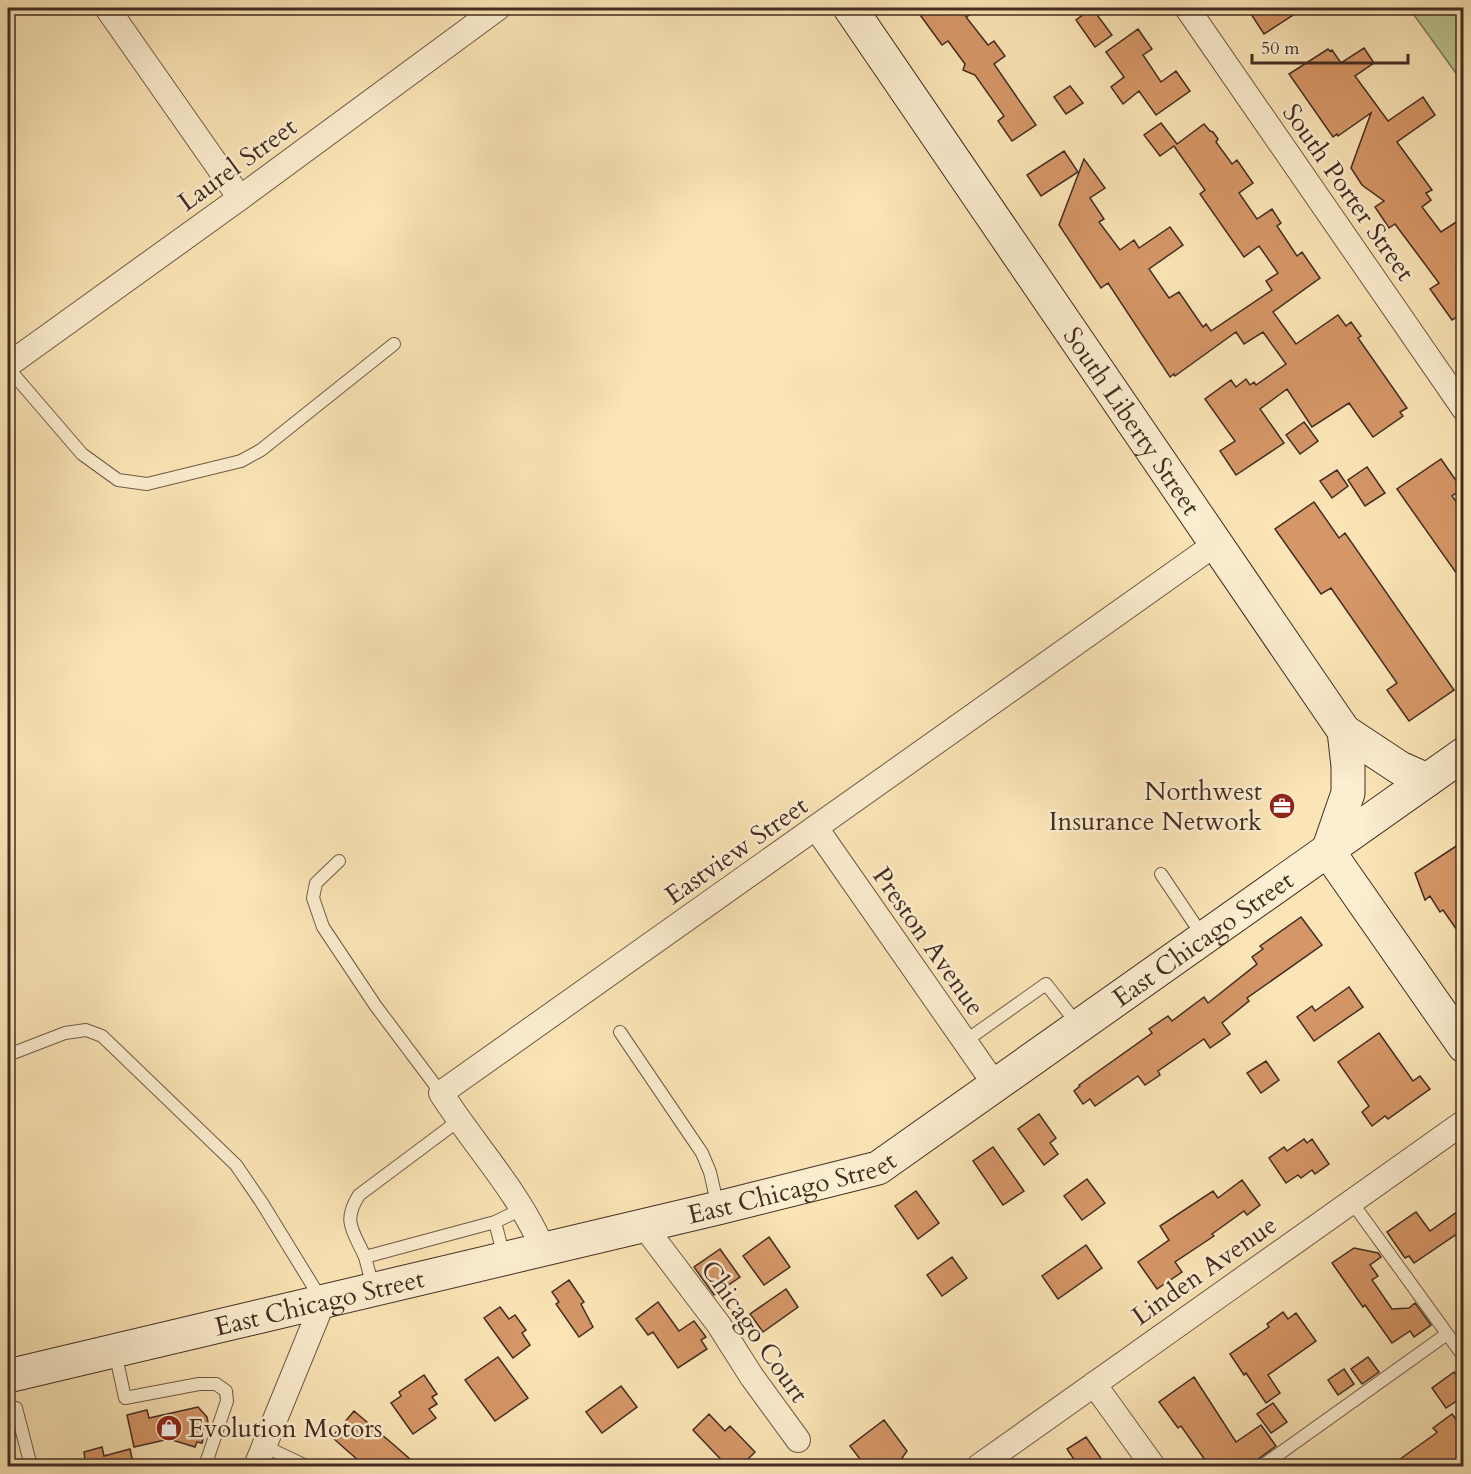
<svg xmlns="http://www.w3.org/2000/svg" width="1471" height="1474" viewBox="0 0 1471 1474" font-family="Cardo,serif">
<style>
.green{fill:#bbc591;stroke:#7f785a;stroke-width:1.5}
.building{fill:#d69768;stroke:#432c23;stroke-width:1.5}
.lines{fill:none;stroke-linecap:round;stroke-linejoin:round}
.lane-casing{stroke:#715a48;stroke-width:14}
.street-casing{stroke:#715a48;stroke-width:26}
.secondary-casing{stroke:#432c23;stroke-width:35}
.lane{stroke:#fceed0;stroke-width:12}
.street{stroke:#fceed0;stroke-width:24}
.secondary{stroke:#fceed0;stroke-width:33}
.labels{text-anchor:middle;stroke-width:5;stroke-linejoin:round;paint-order:stroke}
.street-label{font-size:26px;fill:#432c23;stroke:#fceed0}
.poi-label{font-size:26px;fill:#432c23;stroke:#fceed0;text-anchor:end}
</style>
<rect width="100%" height="100%" fill="#fbe5b6"/>
<filter id="stains"><feTurbulence type="fractalNoise" baseFrequency=".00333" numOctaves="4"/><feColorMatrix values="0 0 0 0 .2 0 0 0 0 .09 0 0 0 0 .02 0 0 0 .5 -.17"/></filter>
<radialGradient id="worn" r=".72"><stop offset=".6" stop-color="#630" stop-opacity="0"/><stop offset="1" stop-color="#630" stop-opacity=".3"/></radialGradient>
<path class="green" d="M1409,8H1463V83Z"/>
<path class="building" d="M915,8H980L966,17L988,45L994,41L1005,56L994,64L1036,125L1012,141L998,121L1004,116L975,75L963,70L965,64L948,41L942,45Z
M1092,8L1112,35L1095,47L1076,20Z
M1260,8H1304L1264,34L1251,14Z
M1138,29L1152,49L1143,55L1161,82L1176,71L1190,91L1156,115L1139,91L1123,104L1111,87L1124,77L1106,52Z
M1364,48L1374,63L1355,76L1388,121L1423,97L1435,115L1397,142L1432,190L1426,193L1431,200L1422,207L1441,232L1464,217V312L1452,320L1430,289L1439,283L1395,224L1389,228L1375,207L1384,201L1362,185L1351,168L1371,113L1338,136L1337,134L1333,137L1289,74L1328,49L1330,51L1332,50L1341,63Z
M1070,86L1083,103L1066,114L1054,97Z
M1161,123L1177,144L1204,124L1210,131L1213,132L1218,139L1216,142L1232,164L1237,160L1253,183L1239,193L1257,219L1272,209L1281,223L1277,226L1297,256L1302,252L1320,278L1273,312L1296,344L1338,315L1346,326L1351,322L1361,336L1358,338L1407,408L1400,412L1403,416L1373,437L1349,403L1312,427L1287,389L1260,409L1284,443L1236,475L1220,451L1235,441L1205,399L1231,380L1236,387L1246,379L1250,385L1254,382L1256,385L1286,364L1263,332L1244,344L1236,332L1175,376L1174,374L1170,377L1108,283L1101,288L1059,225L1084,159L1105,188L1090,198L1104,219L1099,222L1120,250L1134,240L1139,248L1170,227L1183,245L1149,269L1169,298L1179,292L1203,327L1206,324L1211,331L1272,290L1266,281L1278,273L1259,246L1244,257L1200,194L1205,190L1174,146L1160,156L1144,135Z
M1064,151L1078,172L1041,196L1027,175Z
M1304,422L1318,441L1300,454L1286,435Z
M1441,459L1462,489L1452,496L1464,512V584L1397,489Z
M1367,467L1385,493L1365,506L1348,480Z
M1337,470L1348,486L1332,498L1320,481Z
M1314,502L1339,538L1345,533L1454,690L1409,721L1387,690L1397,683L1331,588L1321,594L1275,529Z
M1464,841V940L1443,910L1440,912L1430,896L1425,900L1415,873Z
M1301,917L1322,945L1247,998L1249,1001L1222,1023L1230,1034L1210,1048L1204,1039L1158,1071L1160,1075L1145,1085L1138,1076L1095,1106L1090,1099L1083,1104L1074,1091L1080,1086L1079,1085L1152,1033L1149,1029L1168,1016L1172,1021L1204,997L1208,1003L1257,964L1252,957L1263,949L1260,946Z
M1349,987L1363,1007L1314,1041L1297,1017L1312,1006L1315,1011Z
M1379,1033L1413,1081L1420,1076L1430,1089L1388,1119L1385,1116L1372,1126L1362,1112L1369,1106L1338,1062Z
M1266,1061L1279,1080L1261,1093L1247,1073Z
M1039,1114L1056,1138L1050,1143L1058,1154L1044,1165L1018,1129Z
M1304,1139L1307,1143L1312,1139L1329,1164L1315,1174L1312,1170L1301,1178L1298,1175L1286,1183L1269,1158L1284,1147L1287,1151Z
M993,1147L1024,1191L1003,1205L973,1161Z
M1087,1179L1105,1203L1082,1220L1064,1196Z
M1242,1180L1260,1205L1247,1215L1244,1211L1212,1234L1214,1236L1175,1262L1182,1272L1157,1289L1138,1262L1169,1240L1160,1226L1213,1191L1218,1198Z
M916,1191L939,1223L918,1239L895,1206Z
M1464,1207V1229L1414,1263L1409,1256L1405,1258L1387,1232L1416,1212L1430,1231Z
M769,1237L790,1267L764,1285L743,1256Z
M1086,1245L1102,1268L1058,1299L1042,1276Z
M1354,1248L1378,1253L1381,1257L1370,1265L1378,1276L1372,1280L1392,1309L1409,1308L1415,1303L1431,1325L1414,1337L1410,1331L1392,1343L1365,1305L1363,1307L1332,1263Z
M720,1249L740,1277L714,1295L694,1267Z
M952,1257L967,1278L942,1296L927,1275Z
M569,1280L584,1302L581,1304L593,1327L579,1337L556,1304L559,1302L552,1292Z
M786,1289L798,1307L763,1332L750,1314Z
M658,1302L679,1331L694,1321L706,1337L701,1340L707,1349L678,1368L653,1332L648,1335L636,1319Z
M500,1307L509,1319L515,1315L526,1330L522,1333L530,1345L513,1358L484,1318Z
M1283,1312L1288,1319L1296,1313L1316,1341L1268,1375L1280,1393L1266,1403L1246,1373L1244,1375L1230,1354L1269,1327L1267,1324Z
M498,1357L528,1398L495,1421L465,1380Z
M1368,1357L1379,1372L1362,1384L1351,1369Z
M1344,1369L1354,1384L1338,1395L1328,1380Z
M1454,1372L1464,1385V1396L1446,1408L1432,1388Z
M424,1375L437,1394L432,1397L437,1404L429,1409L436,1418L413,1434L391,1403L401,1396L399,1392Z
M1194,1377L1236,1442L1261,1425L1276,1446L1257,1460L1254,1467H1210L1181,1426L1178,1428L1159,1402Z
M621,1386L637,1407L602,1433L586,1412Z
M1273,1403L1287,1422L1271,1433L1257,1414Z
M198,1407L207,1417L209,1428L205,1431L202,1443L197,1442L195,1447L169,1439L134,1447L127,1415L147,1410L149,1418Z
M354,1411L394,1445L419,1467H366L343,1447L332,1437Z
M709,1414L725,1431L730,1426L755,1452L740,1467H728L693,1430Z
M1452,1414L1464,1430V1467H1389L1435,1434L1437,1432L1433,1428Z
M884,1420L907,1451L902,1458L909,1467H866L850,1446Z
M1086,1437L1107,1467H1079L1067,1449Z
M102,1447L104,1456L130,1449L134,1467H86L84,1452Z"/>
<g class="lines">
<defs>
<path id="lane" d="M8,368L82,454L118,480L147,484L241,461L261,450L394,344
M339,861L316,883L313,898L323,927L375,1005L441,1093
M1161,874L1204,938
M620,1032L702,1153L710,1172L718,1207
M964,1042L1046,984L1079,1026
M8,1055L65,1033L86,1030L102,1036L236,1165L262,1203L321,1299
M1351,1201L1464,1357
M495,1222L522,1209
M365,1257C353,1230 342,1222 359,1195L458,1121
M373,1287L365,1257L495,1222L504,1257
M115,1352L125,1398L199,1384H216L226,1391L227,1401L205,1466
M16,1408L31,1466
M266,1447L306,1466
M1262,1466L1447,1334"/>
<path id="street" d="M107,8L240,198
M1187,8L1464,409
M8,365L240,198L498,8
M816,828L996,1086
M644,1226L719,1325L752,1377L798,1440
M543,1249C519,1192 474,1145 441,1093L1217,543
M1094,1384L1153,1466
M256,1466L323,1302
M979,1466L1464,1122"/>
<g id="secondary">
<path id="s1" d="M850,8L1344,731L1348,766V793L1328,851"/>
<path d="M1344,731L1400,768L1427,780"/>
<path d="M1328,851L1464,1046"/>
<path id="s2" d="M8,1376L718,1208L878,1168L1464,754"/>
</g>
</defs>
<use href="#lane" class="lane-casing"/>
<use href="#street" class="street-casing"/>
<use href="#secondary" class="secondary-casing"/>
<use href="#lane" class="lane"/>
<use href="#street" class="street"/>
<use href="#secondary" class="secondary"/>
</g>
<defs>
<symbol id="office-disc" viewBox="-11 -11 22 22"><circle r="9.5" fill="#8f2418" stroke="#fceed0"/><path d="M-6-3h4V-5.5h4V-3h4V5H-6ZM-1-4.5V-3h2v-1.5ZM-6 0V1H6V0Z" fill="#fff"/></symbol>
<symbol id="shop-disc" viewBox="-11 -11 22 22"><circle r="9.5" fill="#8f2418" stroke="#fceed0"/><path d="M-5-2.5h2.3a2.7 3.5 0 0 1 5.4 0H5L5.5 6h-11ZM-1.5-2.5h3a1.5 2.3 0 0 0-3 0Z" fill="#fff"/></symbol>
</defs>
<g fill-rule="evenodd">
<use href="#office-disc" x="1267" y="791" width="30" height="30"/>
<use href="#shop-disc" x="154" y="1413" width="30" height="30"/>
</g>
<g class="labels">
<g class="street-label">
<text transform="translate(237 164) rotate(-36)" y="9">Laurel Street</text>
<text transform="translate(1349 192) rotate(55)" y="9">South Porter Street</text>
<text dy="9" stroke="none"><textPath href="#s1" startOffset="500">South Liberty Street</textPath></text>
<text transform="translate(736 850) rotate(-35)" y="9">Eastview Street</text>
<text dy="9" stroke="none"><textPath href="#s2" startOffset="1292">East Chicago Street</textPath></text>
<text transform="translate(929 941) rotate(55)" y="9">Preston Avenue</text>
<text dy="9" stroke="none"><textPath href="#s2" startOffset="806">East Chicago Street</textPath></text>
<text transform="translate(1204 1270) rotate(-35)" y="9">Linden Avenue</text>
<text dy="9" stroke="none"><textPath href="#s2" startOffset="320">East Chicago Street</textPath></text>
<text transform="translate(755 1331) rotate(55)" y="9">Chicago Court</text>
</g>
<g class="poi-label">
<text x="1262" y="800">Northwest<tspan x="1262" dy="30">Insurance Network</tspan></text>
<text x="188" y="1437" text-anchor="start">Evolution Motors</text>
</g>
</g>
<rect width="1471" height="1474" fill="none" stroke="#fbe5b6" stroke-width="30"/>
<rect x="9" y="9" width="1453" height="1456" fill="none" stroke="#432c23" stroke-width="3"/>
<rect x="15" y="15" width="1441" height="1444" fill="none" stroke="#432c23" stroke-width="1.5"/>
<path d="M1252 54v9h156v-9" fill="none" stroke="#432c23" stroke-width="3"/>
<text x="1261" y="54" font-size="18" fill="#432c23" stroke="#fceed0" stroke-width="4.5" paint-order="stroke">50 m</text>
<rect width="100%" height="100%" filter="url(#stains)"/>
<rect width="100%" height="100%" fill="url(#worn)"/>
</svg>
